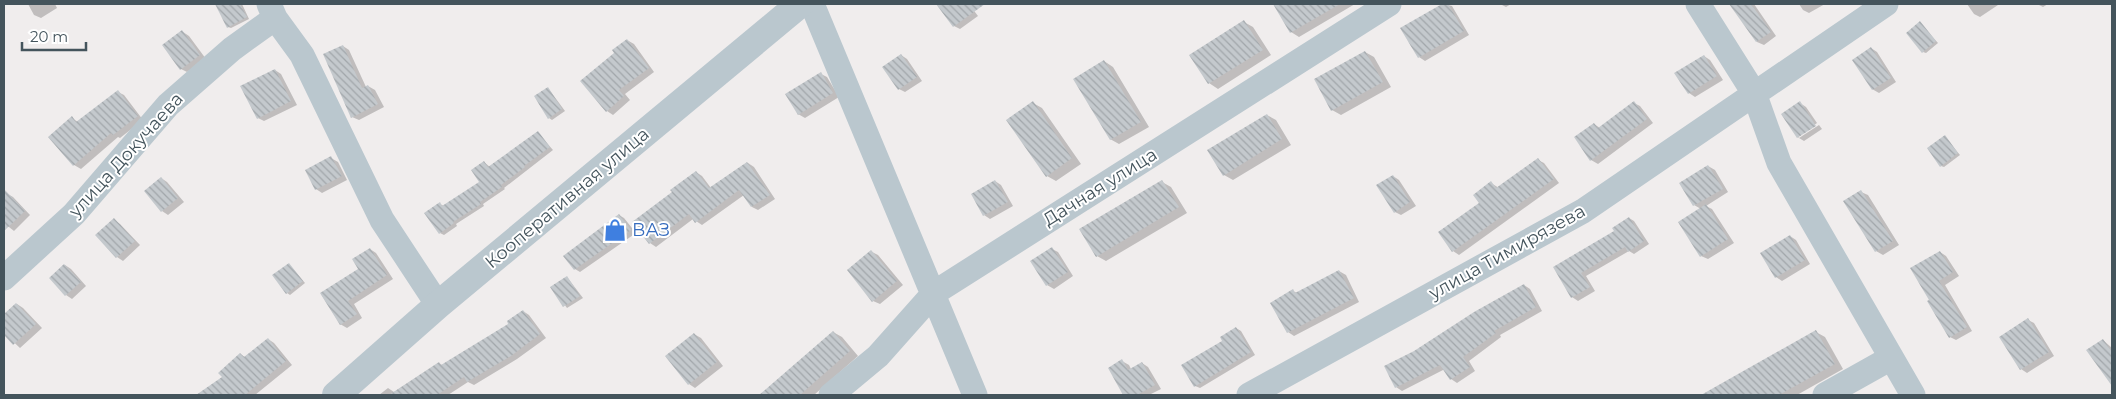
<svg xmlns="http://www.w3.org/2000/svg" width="2116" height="399" viewBox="0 0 2116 399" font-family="Montserrat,sans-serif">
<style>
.shadow{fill:#0003}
.building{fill:url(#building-back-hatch)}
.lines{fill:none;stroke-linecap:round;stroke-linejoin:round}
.minor{stroke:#bac7ce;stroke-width:25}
.tertiary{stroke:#bac7ce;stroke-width:28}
.labels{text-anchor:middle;stroke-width:4;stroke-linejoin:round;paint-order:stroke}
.street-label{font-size:18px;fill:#44545c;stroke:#fff}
.shop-label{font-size:18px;fill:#366cbe;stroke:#fff;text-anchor:start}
</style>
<defs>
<pattern id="building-back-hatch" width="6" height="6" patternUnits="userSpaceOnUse" patternTransform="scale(1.25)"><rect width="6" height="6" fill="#c4c9cd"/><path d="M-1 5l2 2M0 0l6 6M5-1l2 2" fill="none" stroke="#a1a6aa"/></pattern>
</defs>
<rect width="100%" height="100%" fill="#f0eded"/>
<path class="shadow" d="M28,4H55L57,8L41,18L34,15Z
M227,4H242L249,19L231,28L228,27L219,8Z
M938,4H969L978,16L960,29L954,26Z
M1277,4H1355L1299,37L1291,32L1275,5Z
M1444,4L1452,6L1469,35L1425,61L1419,57L1402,29Z
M1500,4H1511L1506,7Z
M1739,4H1754L1776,36L1764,45L1757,42L1734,8Z
M1799,4H1825L1809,13L1803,10Z
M1967,4H1997L1998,5L1980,17L1974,14Z
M2037,4H2048L2043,7Z
M1244,22L1253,27L1271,55L1218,89L1209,83Z
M1920,23L1938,43L1926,53L1923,52Z
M183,32L189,36L206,59L187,72L181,69Z
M627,40L634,44L654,72L625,94L630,100L613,115L607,111L615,53Z
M343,46L349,50L366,87L368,86L375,90L384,107L359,120L352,117Z
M1871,48L1877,52L1896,82L1879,93L1872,89Z
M1365,52L1374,57L1391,87L1341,115L1332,110Z
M901,55L907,59L922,81L905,92L899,89Z
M1704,56L1710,60L1723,80L1695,97L1689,93Z
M1104,61L1113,67L1149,127L1119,144L1110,139Z
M275,70L281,74L297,105L264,121L258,118Z
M821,74L827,77L839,97L805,118L798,114Z
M548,88L565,111L552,120L549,118Z
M118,92L124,95L143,120L120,138L118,137L81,169L74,165L50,137L72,118L78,122Z
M1033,103L1042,108L1081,164L1056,181L1047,176Z
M1634,103L1640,106L1653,123L1598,164L1591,160L1594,124L1600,128Z
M1800,103L1806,107L1817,123L1799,136V138L1798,137Z
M1267,115L1276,120L1291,145L1233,180L1224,175Z
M1819,125L1822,129L1804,141L1799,138Z
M538,133L553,150L504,188L505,189L483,204L484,206L456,224L457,226L444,235L440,233L426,213L440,204L444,206L481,183L484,162L490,167Z
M1945,137L1960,155L1944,167L1941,166Z
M331,158L338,162L347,180L322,193L316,189Z
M1538,160L1544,163L1559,183L1459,255L1453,251L1440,232L1481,204L1491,183L1499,188Z
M748,163L754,167L775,199L758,210L752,207L744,195L702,225L693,219L656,247L650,243L674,192L696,172L702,176L711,188Z
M1708,166L1715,170L1728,192L1706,206L1712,209L1734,243L1708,259L1701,256V209L1694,205L1681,183Z
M1393,176L1399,180L1416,206L1401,215L1395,212Z
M161,178L167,182L184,202L168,215L162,211Z
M995,181L1001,185L1013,206L990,219L984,215Z
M1162,182L1171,187L1187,213L1106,261L1097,256Z
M1861,192L1868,195L1899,245L1883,255L1876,251L1845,202Z
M6,193L13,197L30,215L14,231L4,223V195Z
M619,215L624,218L636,233L580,272L575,269L565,257Z
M1629,218L1634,221L1649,244L1634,254L1629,251L1586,276L1595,291L1578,301L1572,297L1555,267L1616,232Z
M114,220L120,224L140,245L123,261L117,257Z
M1790,236L1796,240L1810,264L1782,281L1776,277Z
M370,249L376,253L393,279L354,304L362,318L347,328L340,324L321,294L360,269Z
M1052,249L1058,252L1073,276L1054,289L1047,285Z
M872,252L878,255L903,285L880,304L873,301Z
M1940,252L1946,256L1959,276L1945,285L1972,331L1956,340L1950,337L1929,302Z
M289,264L305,283L290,295L287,293Z
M65,265L71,269L86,286L72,299L66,295Z
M1339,271L1346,275L1359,302L1294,336L1288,332L1293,291L1297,293Z
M567,277L583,298L567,308L551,287Z
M1524,285L1530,289L1542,311L1500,335L1501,337L1469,361L1475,371L1457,383L1451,379L1445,369L1402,391L1396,387L1415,353Z
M17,304L23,308L42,328L20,348L4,333V316Z
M523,311L529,315L546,338L517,359L474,385L468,382L448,395H379L388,388L394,392L439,363L442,365L510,324Z
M2028,320L2034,323L2054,356L2027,373L2021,369L2001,337Z
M1236,328L1241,331L1255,355L1200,388L1195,386L1224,342Z
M833,332L842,337L858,356L814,395H761Z
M1816,332L1825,337L1843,369L1797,395H1703Z
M694,334L701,338L723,366L695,388L689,384Z
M268,339L274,343L292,365L255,395H199L224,377L240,354L245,357Z
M2103,340L2112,348V379L2106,375Z
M1122,361L1129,365L1131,369L1142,363L1148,367L1161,389L1149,395H1125L1109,368Z"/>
<path class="building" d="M215,4H240L247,17L227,28Z
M936,4H985L953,27Z
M1273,4H1340L1290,33Z
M1442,4H1448L1464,31L1418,58L1400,28Z
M1729,4H1751L1771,32L1756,42Z
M1244,20L1263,50L1208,84L1189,55Z
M1920,21L1936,41L1922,53L1906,33Z
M182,30L200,55L180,70L162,45Z
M627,39L649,68L619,90L624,96L606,112L580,81L614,53L612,50Z
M343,45L362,88L368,85L378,104L351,118L323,54Z
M1871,47L1891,78L1872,90L1852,60Z
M1365,51L1383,82L1331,111L1314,79Z
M901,54L917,77L898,90L882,67Z
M1704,55L1717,76L1688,94L1674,73Z
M1104,60L1141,122L1110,140L1073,79Z
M275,69L291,101L257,119L240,86Z
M821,72L833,93L798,115L785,94Z
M548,87L562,109L548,119L534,96Z
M118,90L138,116L113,135L111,133L73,166L48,137L72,116L76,122Z
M1033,101L1072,158L1046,177L1006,120Z
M1634,101L1647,119L1590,161L1574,137L1594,123L1598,128Z
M1800,101L1816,126L1797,138L1781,114Z
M1267,114L1282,139L1223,176L1207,150Z
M538,131L550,147L524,166L525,167L501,185L502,187L480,202L481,204L453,222L454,223L439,234L424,213L440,202L442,206L479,182L471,170L484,161L488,167Z
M1945,135L1958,153L1940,167L1927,148Z
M331,156L342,176L315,190L305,170Z
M1538,158L1554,179L1452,252L1438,232L1479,203L1473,195L1491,181L1496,188Z
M747,162L770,195L751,207L739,190L695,223L689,214L649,244L632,222L672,192L670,190L696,171L709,188Z
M1708,165L1723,189L1693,206L1679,183Z
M1393,175L1410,202L1394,213L1376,185Z
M161,177L178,198L161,212L144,191Z
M995,180L1008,202L983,216L971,194Z
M1162,180L1179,207L1096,257L1079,229Z
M4,189L25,211L4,231Z
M1861,190L1893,241L1875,252L1843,201Z
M1706,204L1728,239L1700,257L1678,222Z
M619,214L631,230L574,270L563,256Z
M1629,217L1644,241L1628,252L1625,247L1581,273L1590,287L1571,298L1553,267L1614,231L1612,228Z
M114,218L135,241L116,258L95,235Z
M1790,235L1805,260L1775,278L1760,253Z
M1052,247L1068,272L1046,286L1030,261Z
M370,248L387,275L348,301L357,314L340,325L320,293L358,269L352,259Z
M871,250L897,281L872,302L847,270Z
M1940,251L1953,272L1939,281L1967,327L1949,338L1927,301L1929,300L1910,268Z
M289,263L303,281L286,294L272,275Z
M64,264L81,282L65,296L49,278Z
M1339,270L1354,298L1287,333L1270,303L1293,289L1295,293Z
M567,276L580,296L563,307L550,287Z
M1524,284L1536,307L1494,331L1496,333L1463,357L1470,367L1450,380L1440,365L1395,388L1384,366L1414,351L1474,312Z
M16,303L36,324L13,345L4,335V314Z
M523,310L540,334L511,356L467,382L464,377L437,395H389L439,362L441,365L508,324L507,321Z
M2028,318L2049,352L2020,370L1999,337Z
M1236,327L1251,352L1194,387L1181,365L1222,341L1220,337Z
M1816,330L1835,364L1779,395H1701Z
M833,331L850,351L800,395H759Z
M694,333L717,362L688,385L665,356Z
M268,338L286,361L245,395H196L222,377L218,373L240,353L244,357Z
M2103,339L2112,352V386L2086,350Z
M1122,359L1128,370L1142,362L1155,385L1137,395H1123L1108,368Z"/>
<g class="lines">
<path class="minor" d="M269,4L275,18L302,55L382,220L438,305
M812,4L975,395
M1698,4L1754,93L1779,163L1913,395
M4,278L74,214L168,105L232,49L275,18
M831,395L878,356L934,293L1389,4
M1249,395L1583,211L1886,4
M1825,395L1891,358"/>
<path class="tertiary" d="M336,395L438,305L800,4"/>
</g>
<defs>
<symbol id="shop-bare" viewBox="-9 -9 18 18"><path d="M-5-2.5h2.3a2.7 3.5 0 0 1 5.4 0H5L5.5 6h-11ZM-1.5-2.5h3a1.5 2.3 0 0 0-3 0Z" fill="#3f7fe0" stroke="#fff" stroke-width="2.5" paint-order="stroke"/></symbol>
</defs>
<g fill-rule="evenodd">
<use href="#shop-bare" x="599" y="214" width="32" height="32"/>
</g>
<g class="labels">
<g class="street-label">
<text transform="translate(126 155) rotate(-48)" y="6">улица Докучаева</text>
<text transform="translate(1100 187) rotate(-32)" y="6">Дачная улица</text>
<text transform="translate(567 198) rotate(-40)" y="6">Кооперативная улица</text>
<text transform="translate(1507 252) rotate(-29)" y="6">улица Тимирязева</text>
</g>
<g class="shop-label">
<text x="632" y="236">ВАЗ</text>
</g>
</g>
<rect width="2116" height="399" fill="none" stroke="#44545c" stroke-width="10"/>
<path d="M22 42v8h64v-8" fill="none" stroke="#44545c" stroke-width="2.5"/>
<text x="30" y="42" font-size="15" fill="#44545c" stroke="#ffffff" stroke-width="4" paint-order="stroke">20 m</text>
</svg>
